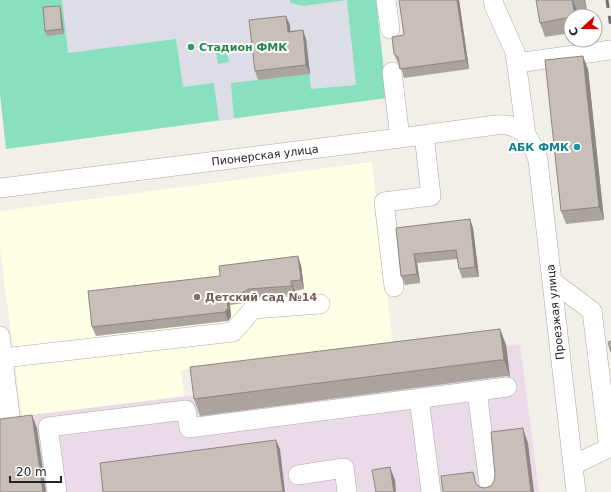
<svg xmlns="http://www.w3.org/2000/svg" width="611" height="492" viewBox="0 0 611 492" font-family="'DejaVu Sans',sans-serif">
<style>
.industrial{fill:#ebdbe8}
.education{fill:#ffffe5}
.pitch{fill:#88e0be}
.plaza{fill:#dddde8;fill-rule:evenodd}
.lines{fill:none;stroke-linecap:round;stroke-linejoin:round}
.minor-casing{stroke:#a9a9a9;stroke-width:20}
.minor{stroke:#fff;stroke-width:19}
.rail{stroke:#707070;stroke-width:3;stroke-dasharray:8 8;stroke-linecap:butt}
.wall{fill:#aba49e}
.shaded-wall{fill:#8b8681}
.building{fill:#c7bfb8;stroke:#8b8681}
.leisure-dot{fill:#2e9e5b;stroke:#fff;stroke-width:1.5}
.culture-dot{fill:#0f9aa8;stroke:#fff;stroke-width:1.5}
.education-dot{fill:#8d6e63;stroke:#fff;stroke-width:1.5}
.labels{text-anchor:middle;stroke-width:4;stroke-linejoin:round;paint-order:stroke}
.leisure-label{font-size:11px;font-weight:bold;fill:#27864d;stroke:#fff;text-anchor:start}
.culture-label{font-size:11px;font-weight:bold;fill:#0d838f;stroke:#fff;text-anchor:end}
.street-label{font-size:11px;fill:#222;stroke:#fff}
.education-label{font-size:11px;font-weight:bold;fill:#785e54;stroke:#fff;text-anchor:start}
</style>
<rect width="100%" height="100%" fill="#f2efe9"/>
<path class="industrial" d="M520,344L539,492H0V432L22,416L197,395L196,383Z"/>
<path class="education" d="M372,162L393,345L181,370L184,396L22,416L0,249V211Z"/>
<path class="pitch" d="M0,0H376L387,98L6,149L0,94Z"/>
<path class="plaza" d="M62,0H290V3L303,6L347,0L356,85L311,89L306,39L291,41L290,25L258,80L231,83L234,119L219,121L214,83L183,87L176,39L68,53ZM227,50L229,62L218,64L216,52Z"/>
<g class="lines">
<defs>
<path id="minor" d="M386,0L390,29
M493,0L494,5L515,52L526,135
M517,63L611,50
M392,72L400,138
M0,188L400,138L496,125C522,123 531,137 538,160L576,492
M552,281L592,311L609,448L573,465
M394,287L384,202L431,196L424,135
M0,336L10,416L0,417
M3,358L233,332L253,309L320,304
M477,391L490,492
M419,398L431,492
M298,475L344,468L347,492
M57,492L48,427L186,410L189,428L507,387"/>
</defs>
<use href="#minor" class="minor-casing"/>
<use href="#minor" class="minor"/>
<path class="rail" d="M607,0L611,28"/>
</g>
<path class="wall" d="M399,0H459L469,69L404,78L400,64L398,63L394,54L404,35Z
M536,0H585L587,9L577,10L578,16H571V33L545,37L540,23Z
M60,6L61,10L64,34L47,36L45,31Z
M290,25V31L303,30L306,39L310,74L258,80L255,71Z
M588,69L604,220L566,224L561,211Z
M470,219L473,228L479,277L462,278L459,269L457,259L417,263L420,283L405,285L401,276L396,228Z
M301,265L304,289L295,291V295L252,298L244,303L230,305L231,317L228,321L96,336L92,327L220,276Z
M500,329L506,345L510,377L506,376L200,416L194,399Z"/>
<path class="shaded-wall" d="M457,0H459L469,69L466,60Z
M572,0H573L577,10L578,16H575Z
M584,0H585L587,9Z
M60,6L61,10L64,34L62,29Z
M286,16L290,25L291,41L288,32Z
M303,30L306,39L310,74L306,65Z
M583,56L588,69L604,220L599,207Z
M470,219L473,228L479,277L475,267Z
M414,254L417,263L420,283L417,274Z
M298,256L301,265L304,289L301,280Z
M291,281L295,291V295L292,286Z
M226,296L230,305L231,317L228,321L225,312Z
M500,329L506,345L510,377L504,360Z
M32,415L37,428L46,492H43Z
M523,428L528,443L534,492H531Z
M276,440L280,449L285,492H283Z
M390,467L395,480L396,492H394Z"/>
<path class="building" d="M399,0H457L466,60L400,69L398,57L394,54L392,37L404,35Z
M536,0H572L575,16H571V17L540,23Z
M60,6L62,29L45,31L43,7Z
M286,16L288,32L303,30L306,65L255,71L249,20Z
M583,56L599,207L561,211L545,60Z
M470,219L475,267L459,269L456,250L414,254L417,274L401,276L396,228Z
M298,256L301,280L291,281L292,286L249,289L240,294L226,296L228,308L225,312L92,327L88,291L220,276L219,266Z
M500,329L504,360H500L194,399L190,367Z
M611,341V352L608,342Z
M32,415L43,492H0V419Z
M523,428L531,492H443L441,476L473,472L476,484L480,487L485,488L491,486L494,481L495,475L491,432Z
M276,440L283,492H103L100,463Z
M390,467L394,492H376L372,470Z"/>
<circle class="leisure-dot" cx="191" cy="47" r="4"/>
<circle class="culture-dot" cx="577" cy="147" r="4"/>
<circle class="education-dot" cx="197" cy="297" r="4"/>
<g class="labels">
<g class="leisure-label">
<text x="199" y="51">Стадион ФМК</text>
</g>
<g class="culture-label">
<text x="569" y="151">АБК ФМК</text>
</g>
<g class="street-label">
<text transform="translate(265 155) rotate(-7)" y="4">Пионерская улица</text>
<text transform="translate(555 312) rotate(-96)" y="4">Проезжая улица</text>
</g>
<g class="education-label">
<text x="205" y="301">Детский сад №14</text>
</g>
</g>
<g transform="translate(583 28) rotate(249)"><circle r="19" fill="#ffffff" stroke="#a7a7a7"/>
<path d="M0-3L7 15L0 10L-7 15Z" fill="#d40000"/>
<text y="-6" font-size="11" font-weight="bold" text-anchor="middle" fill="#222222">С</text>
</g>
<path d="M10 476v6h51v-6" fill="none" stroke="#222222" stroke-width="2"/>
<text x="16" y="476" font-size="12" fill="#222222" stroke="#ffffff" stroke-width="3" paint-order="stroke">20 m</text>
</svg>
